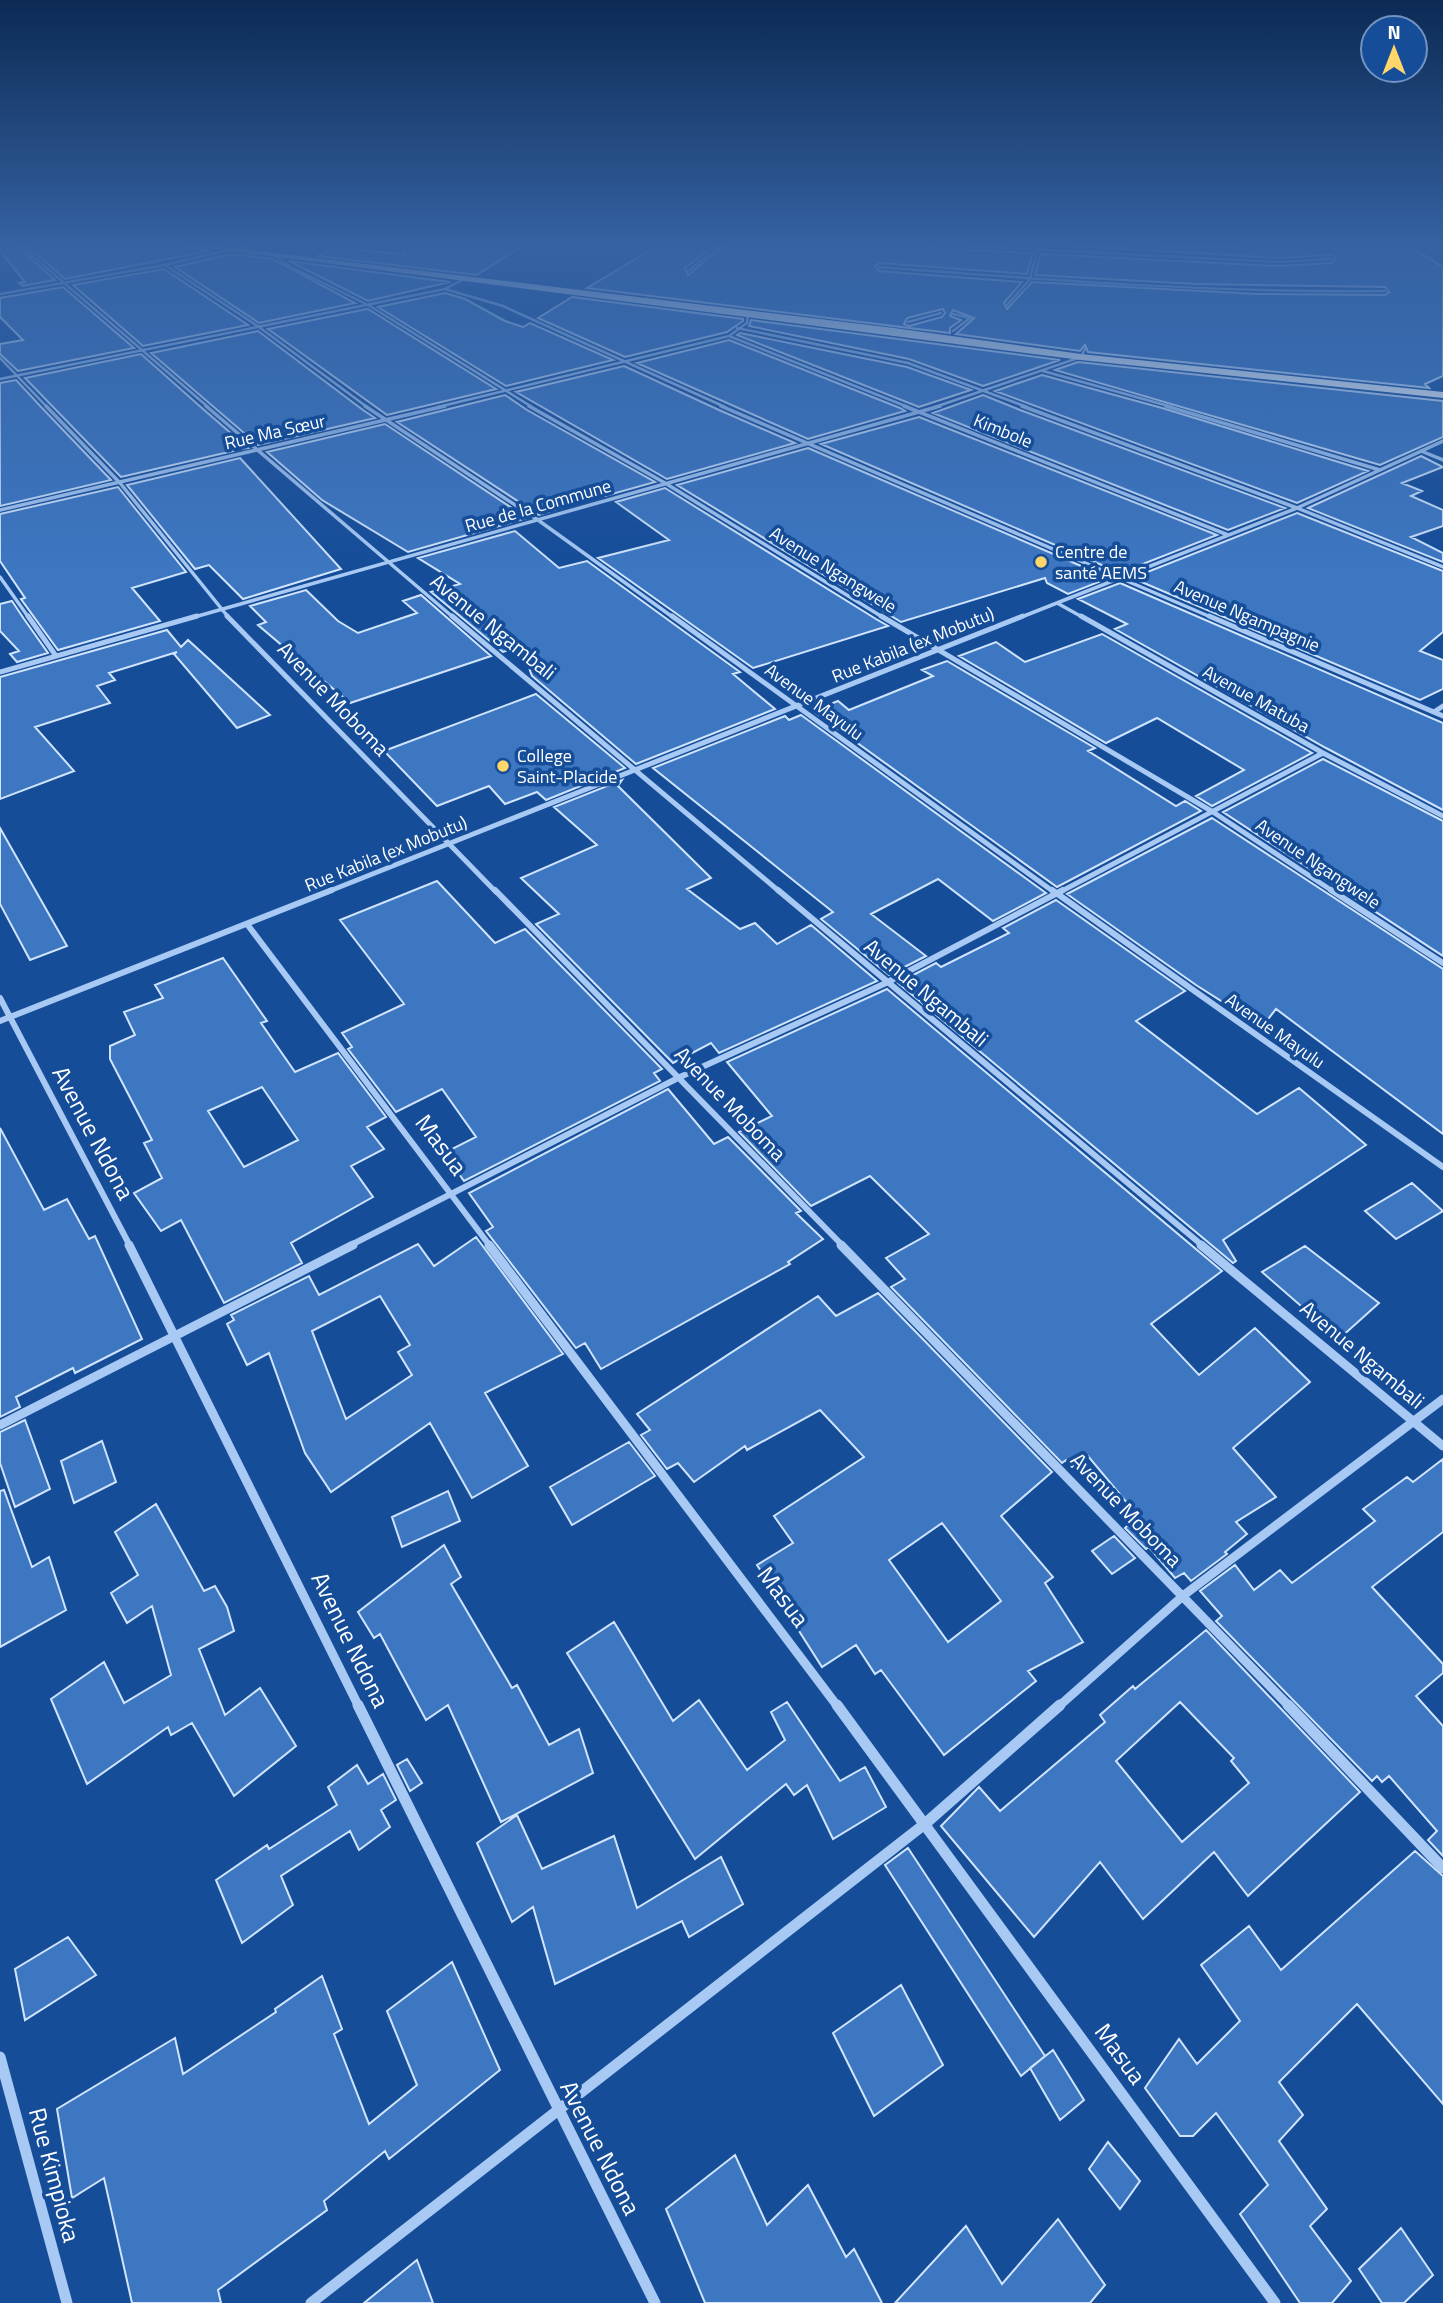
<svg xmlns="http://www.w3.org/2000/svg" width="1443" height="2303" viewBox="0 0 1443 2303" font-family="'Titillium Web',sans-serif">
<style>
.building{fill:#3d76c1;stroke:#d0e4fd;stroke-width:2;fill-rule:evenodd}
.lines{fill:none;stroke-linecap:round;stroke-linejoin:round}
.service{stroke:#a8c9f3;stroke-width:2.5}
.minor-far5{stroke:#a8c9f3;stroke-width:2.5}
.minor-far4{stroke:#a8c9f3;stroke-width:3.5}
.minor-far3{stroke:#a8c9f3;stroke-width:5}
.minor-far2{stroke:#a8c9f3;stroke-width:6}
.minor-far1{stroke:#a8c9f3;stroke-width:9}
.minor{stroke:#a8c9f3;stroke-width:11}
.trunk{fill:#f9fcff;fill-rule:evenodd}
.poi-dot{fill:#ffd669;stroke:#154d99;stroke-width:2.5}
.labels{text-anchor:middle;stroke-width:7;stroke-linejoin:round;paint-order:stroke}
.far-street-label{font-size:18px;fill:#fff;stroke:#154d99}
.far-poi-label{font-size:18px;fill:#fff;stroke:#154d99;text-anchor:start}
.street-label{font-size:21px;fill:#fff;stroke:#154d99}
.near-street-label{font-size:24px;fill:#fff;stroke:#154d99}
</style>
<rect width="100%" height="100%" fill="#154d99"/>
<path class="building" d="M0,244H15L55,280L23,286L19,283L25,282L0,251Z
M25,244H174L209,251L65,279Z
M403,244H525L477,275L318,256L332,248L403,254Z
M660,244H716L685,268L688,275L726,244H926L930,248L1033,253L1027,274L879,263L875,266L879,271L1022,282L1004,303L1007,309L1032,282L1258,294L1385,295L1389,292L1385,287L1195,284L1035,275L1041,254L1278,266L1332,263L1336,259L1332,255L1278,258L1043,244L1234,247L1240,244H1406L1443,267V376L1425,384L1429,388L1088,352L1085,345L1080,351L956,334L974,318L953,310L950,316L961,320L950,328V333L587,288ZM943,309L945,313L942,317L909,326L904,324L907,318Z
M231,254L273,259L355,303L259,323L175,267Z
M289,261L450,282L368,301Z
M164,269L248,325L143,346L73,285Z
M63,287L134,348L18,371L0,354V344L23,340L0,317V298Z
M445,293L465,299L505,321L523,327L530,323L613,360L506,386L378,307Z
M572,297L743,319V321L727,332L625,357L538,318Z
M367,309H368L496,389L387,415L268,329Z
M751,320L1060,360L983,386L909,359L749,326Z
M258,331L363,410L375,418L258,445L151,353Z
M740,333L907,367L971,390L919,407L737,335Z
M729,340L900,408L905,411L808,439L637,363Z
M141,354L203,409L248,448L240,449L226,440L233,451L121,477L25,378Z
M1078,362L1443,401V437L1380,465L1055,370Z
M624,366L719,410L795,443L667,479L516,392Z
M1042,375L1162,408L1368,471L1297,503L995,391Z
M16,380L43,409L111,480L0,506V383Z
M505,395L527,410L655,482L605,496L601,494L539,515L397,422Z
M983,395L1020,410L1285,508L1228,530L933,413Z
M919,417L1217,535L1120,573L821,444Z
M385,424L527,518L408,552L322,500L267,452Z
M808,448L1109,578L1068,594L1047,583L1045,578L901,622L677,485Z
M1421,456L1443,467L1402,483L1422,491L1411,496L1443,510V526L1411,537L1443,553V562L1308,508Z
M240,458L341,569L243,599L209,565L195,569L127,485Z
M118,487L186,572L132,588L160,621L58,650L21,599L25,598L0,561V514Z
M665,488L876,619L888,626L753,668L598,558L669,540L616,502Z
M1297,513L1443,571V632L1420,651L1443,660V689L1420,700L1132,578Z
M515,531L559,568L587,561L740,672L733,674L775,709L636,764L532,676L521,646L503,652L431,592L460,584L418,558Z
M1120,583L1443,723V810L1326,748L1115,629L1127,624L1078,599Z
M306,590L338,621L358,633L417,613L403,601L421,595L491,656L350,703L258,625L266,622L250,606Z
M12,601L24,619L48,653L17,662L10,654L19,651L0,631V604Z
M167,630L181,647L188,640L270,715L237,728L174,654L177,652L109,673L115,680L97,686L110,703L35,727L74,771L0,799V677Z
M1102,634L1312,753L1212,806L1196,796L1244,770L1157,718L1106,743L959,656L996,642L1025,662Z
M947,661L1095,748L1088,751L1176,806L1185,801L1201,811L1057,887L813,711L838,701L849,710L933,676L922,670Z
M536,694L625,768L546,800L537,792L505,804L489,786L437,806L384,751Z
M801,715L1046,893L993,921L938,879L871,914L926,956L889,975L821,919L833,912L653,768L785,716L789,720Z
M1323,759L1443,821V956L1223,812Z
M622,780L618,786L711,878L687,889L740,929L755,923L777,944L811,925L877,981L719,1053L711,1043L673,1063L536,924L559,914L521,878L597,845L554,807Z
M1212,818L1443,969V1134L1276,1009L1262,1027L1196,985L1067,894Z
M0,828L67,946L30,960L0,904Z
M437,881L495,943L525,929L662,1069L654,1073L660,1081L464,1181L444,1153L476,1137L442,1089L396,1112L348,1049L352,1047L342,1033L404,1004L340,920Z
M1056,900L1185,991L1136,1021L1257,1114L1299,1088L1366,1145L1223,1240L1236,1261L1233,1263L898,983L936,963L941,967L1009,933L1003,928Z
M223,958L267,1021L261,1023L295,1072L338,1053L386,1117L367,1127L384,1149L351,1166L373,1197L291,1243L302,1263L224,1303L181,1220L161,1231L134,1193L162,1178L144,1143L152,1140L110,1059V1046L135,1035L124,1012L163,998L155,985ZM262,1087L298,1140L244,1167L208,1111Z
M887,989L1222,1271L1151,1324L1199,1375L1255,1328L1310,1382L1233,1448L1276,1497L1236,1522L1247,1534L1225,1552L1227,1554L1191,1581L1184,1573L1175,1578L1149,1547L1146,1549L1125,1528L1138,1516L1088,1456L1072,1467L1066,1460L1062,1463L891,1287L905,1279L886,1258L929,1234L870,1176L811,1206L739,1132L772,1116L727,1062Z
M668,1089L714,1144L728,1137L801,1211L796,1213L823,1239L788,1262L790,1264L601,1369L585,1343L576,1348L486,1231L493,1227L469,1193Z
M0,1128L44,1210L67,1199L89,1239L95,1236L142,1339L75,1373L73,1368L16,1397L20,1407L0,1417Z
M1412,1183L1443,1211L1396,1239L1365,1211Z
M476,1237L563,1354L485,1393L528,1466L472,1498L430,1423L331,1492L305,1453L269,1353L247,1365L227,1324L234,1320L231,1315L309,1276L319,1295L418,1244L434,1266ZM380,1296L410,1345L398,1352L412,1375L346,1419L312,1331Z
M1305,1246L1379,1303L1339,1339L1262,1272Z
M878,1293L1052,1472L1001,1516L1053,1577L1045,1583L1083,1642L1028,1671L1036,1681L944,1755L881,1670L875,1674L856,1645L822,1667L757,1565L793,1543L774,1516L864,1457L820,1410L747,1450L745,1446L694,1482L678,1463L667,1469L641,1435L650,1430L637,1414L818,1296L836,1316ZM942,1523L1001,1601L948,1642L889,1560Z
M25,1420L50,1489L15,1507L0,1463V1432Z
M102,1441L116,1482L74,1503L61,1461Z
M629,1442L655,1476L572,1525L550,1487Z
M1443,1459V1532L1372,1587L1443,1664V1673L1416,1696L1443,1726V1856L1428,1840L1437,1831L1389,1776L1382,1782L1377,1776L1372,1781L1216,1621L1222,1616L1200,1591L1235,1565L1254,1590L1280,1570L1292,1583L1375,1521L1363,1509L1407,1477L1413,1482Z
M4,1490L32,1567L49,1557L66,1610L0,1647V1491Z
M448,1491L460,1521L402,1547L392,1517Z
M156,1504L204,1591L215,1586L227,1607L234,1631L199,1649L225,1715L260,1688L296,1746L234,1796L192,1723L171,1735L168,1727L87,1784L51,1699L104,1662L124,1703L171,1675L152,1606L127,1623L111,1593L138,1575L115,1532Z
M1114,1536L1135,1558L1112,1574L1092,1551Z
M444,1545L461,1577L451,1584L512,1688L517,1685L549,1745L579,1729L593,1773L501,1822L448,1705L426,1720L380,1634L374,1638L358,1612Z
M614,1622L673,1721L699,1700L747,1770L785,1740L771,1712L787,1702L840,1781L865,1767L886,1807L833,1839L807,1785L794,1795L786,1784L695,1859L567,1653Z
M1206,1630L1360,1792L1248,1896L1214,1852L1143,1919L1100,1862L1034,1937L941,1826L979,1787L1000,1811L1105,1722L1100,1715L1133,1686L1135,1689ZM1180,1702L1234,1758L1231,1761L1249,1783L1182,1842L1116,1761Z
M407,1759L422,1783L410,1791L397,1765Z
M357,1765L368,1784L383,1774L396,1800L381,1810L390,1827L359,1850L350,1831L281,1876L293,1905L242,1943L216,1880L267,1845L269,1849L337,1805L328,1787Z
M517,1815L542,1869L614,1836L637,1908L721,1857L743,1904L689,1937L682,1921L555,1984L533,1907L512,1922L477,1843Z
M908,1848L1045,2056L1021,2076L885,1865Z
M1415,1851L1443,1876V2104L1357,2004L1279,2082L1303,2115L1279,2141L1327,2209L1310,2226L1351,2281L1332,2303H1300L1240,2214L1268,2185L1216,2113L1193,2136H1180L1145,2088L1179,2039L1197,2064L1240,2021L1201,1965L1249,1926L1281,1970Z
M68,1937L96,1975L25,2020L15,1969Z
M452,1962L500,2070L389,2159L385,2151L324,2201L327,2210L218,2290L221,2303H132L104,2178L72,2198L57,2109L175,2038L183,2074L276,2012L275,2009L322,1976L342,2029L334,2034L369,2124L417,2085L387,2011Z
M901,1985L943,2065L874,2116L833,2033Z
M1053,2050L1084,2100L1060,2120L1030,2068Z
M1108,2142L1140,2181L1120,2209L1089,2169Z
M735,2155L767,2225L808,2185L846,2257L854,2249L882,2303H705L666,2209Z
M1058,2219L1105,2285L1090,2303H895L966,2226L1002,2284Z
M1401,2228L1433,2275L1404,2303H1382L1359,2269Z
M417,2260L433,2303H364Z"/>
<g class="lines">
<path class="service" d="M953,314L970,318L953,331
M908,322L941,313"/>
<path class="minor-far5" d="M19,244L208,407
M930,244L1278,262L1332,259
M274,255L291,267L370,306L532,407
M165,265L259,327L367,407
M879,267C1047,280 1216,293 1385,291
M688,271L722,244
M464,279L445,289L503,306L725,407
M0,294L165,265L255,244
M1007,305L1030,279L1039,244
M737,328L908,363L1027,407
M729,336L908,407
M0,358L47,407
M1043,371L1172,407
M0,379L445,289
M438,407L729,336L747,323L748,315
M935,407L1081,357L1085,349"/>
<path class="minor-far4" d="M46,406L120,483L229,618
M206,406L454,618
M365,406L538,520L674,618
M529,406L665,483L884,618
M721,406L1213,618
M904,406L1228,535
M1022,406L1297,508L1443,567
M1166,406L1380,470
M1421,451L1443,460
M0,510L445,406
M0,577L29,618
M1057,603L1084,618
M191,618L940,406
M1019,618L1297,508L1443,441"/>
<path class="minor-far3" d="M28,616L56,656
M227,616L496,892
M452,616L780,892
M672,616L1054,892
M881,616L1213,812L1334,892
M1081,616L1323,753L1443,816
M1209,616L1443,716
M0,672L197,616
M1434,712L1443,706
M327,892L1023,616
M1060,892L1323,753"/>
<path class="minor-far2" d="M495,890L843,1246
M778,890L1203,1246
M1052,890L1443,1167
M1331,890L1443,963
M247,924L490,1246
M0,998L130,1246
M0,1021L332,890
M349,1246L680,1077L886,983L1063,890"/>
<path class="minor-far1" d="M129,1245L359,1707
M489,1245L838,1707
M841,1245L1290,1707
M1201,1245L1443,1446
M0,1425L353,1245
M1058,1707L1184,1595L1443,1399"/>
<path class="minor" d="M358,1705L655,2303
M837,1705L1275,2303
M1288,1705L1443,1868
M0,2057L67,2303
M311,2303L926,1823L1060,1705"/>
<path class="trunk" d="M177,244H200L894,328L1081,354L1443,392V398L1081,360Z"/>
</g>
<linearGradient id="sky" x2="0" y2="1"><stop stop-color="#0c2a54"/><stop offset="0.43" stop-color="#3562a2"/><stop offset="1" stop-color="#3562a2" stop-opacity="0"/></linearGradient>
<rect width="1443" height="567" fill="url(#sky)"/>
<g class="poi-dot">
<circle cx="1041" cy="562" r="7"/>
<circle cx="503" cy="766" r="7"/>
</g>
<g class="labels">
<g class="far-street-label">
<text transform="translate(1003 431) rotate(22)" y="6">Kimbole</text>
<text transform="translate(275 432) rotate(-13)" y="6">Rue Ma Sœur</text>
<text transform="translate(538 506) rotate(-16)" y="6">Rue de la Commune</text>
<text transform="translate(833 570) rotate(32)" y="6">Avenue Ngangwele</text>
<text transform="translate(1247 616) rotate(23)" y="6">Avenue Ngampagnie</text>
<text transform="translate(913 645) rotate(-22)" y="6">Rue Kabila (ex Mobutu)</text>
<text transform="translate(1256 699) rotate(29)" y="6">Avenue Matuba</text>
<text transform="translate(814 702) rotate(36)" y="6">Avenue Mayulu</text>
<text transform="translate(386 854) rotate(-22)" y="6">Rue Kabila (ex Mobutu)</text>
<text transform="translate(1318 864) rotate(34)" y="6">Avenue Ngangwele</text>
<text transform="translate(1275 1031) rotate(35)" y="6">Avenue Mayulu</text>
</g>
<g class="far-poi-label">
<text x="1055" y="558">Centre de<tspan x="1055" dy="21">santé AEMS</tspan></text>
<text x="517" y="762">College<tspan x="517" dy="21">Saint-Placide</tspan></text>
</g>
<g class="street-label">
<text transform="translate(493 627) rotate(39)" y="7">Avenue Ngambali</text>
<text transform="translate(333 699) rotate(46)" y="7">Avenue Moboma</text>
<text transform="translate(926 993) rotate(40)" y="7">Avenue Ngambali</text>
<text transform="translate(730 1104) rotate(46)" y="7">Avenue Moboma</text>
<text transform="translate(1362 1355) rotate(40)" y="7">Avenue Ngambali</text>
<text transform="translate(1126 1510) rotate(46)" y="7">Avenue Moboma</text>
</g>
<g class="near-street-label">
<text transform="translate(93 1133) rotate(62)" y="8">Avenue Ndona</text>
<text transform="translate(441 1145) rotate(53)" y="8">Masua</text>
<text transform="translate(783 1597) rotate(53)" y="8">Masua</text>
<text transform="translate(350 1640) rotate(64)" y="8">Avenue Ndona</text>
<text transform="translate(1120 2054) rotate(54)" y="8">Masua</text>
<text transform="translate(600 2148) rotate(63)" y="8">Avenue Ndona</text>
<text transform="translate(54 2175) rotate(75)" y="8">Rue Kimpioka</text>
</g>
</g>
<g transform="translate(1394 49)"><circle r="33" fill="#154d99" stroke="#7394c2" stroke-width="2"/>
<path d="M0-5L12 26L0 18L-12 26Z" fill="#ffd669"/>
<text y="-10" font-size="19" font-weight="bold" text-anchor="middle" fill="#ffffff">N</text>
</g>
</svg>
